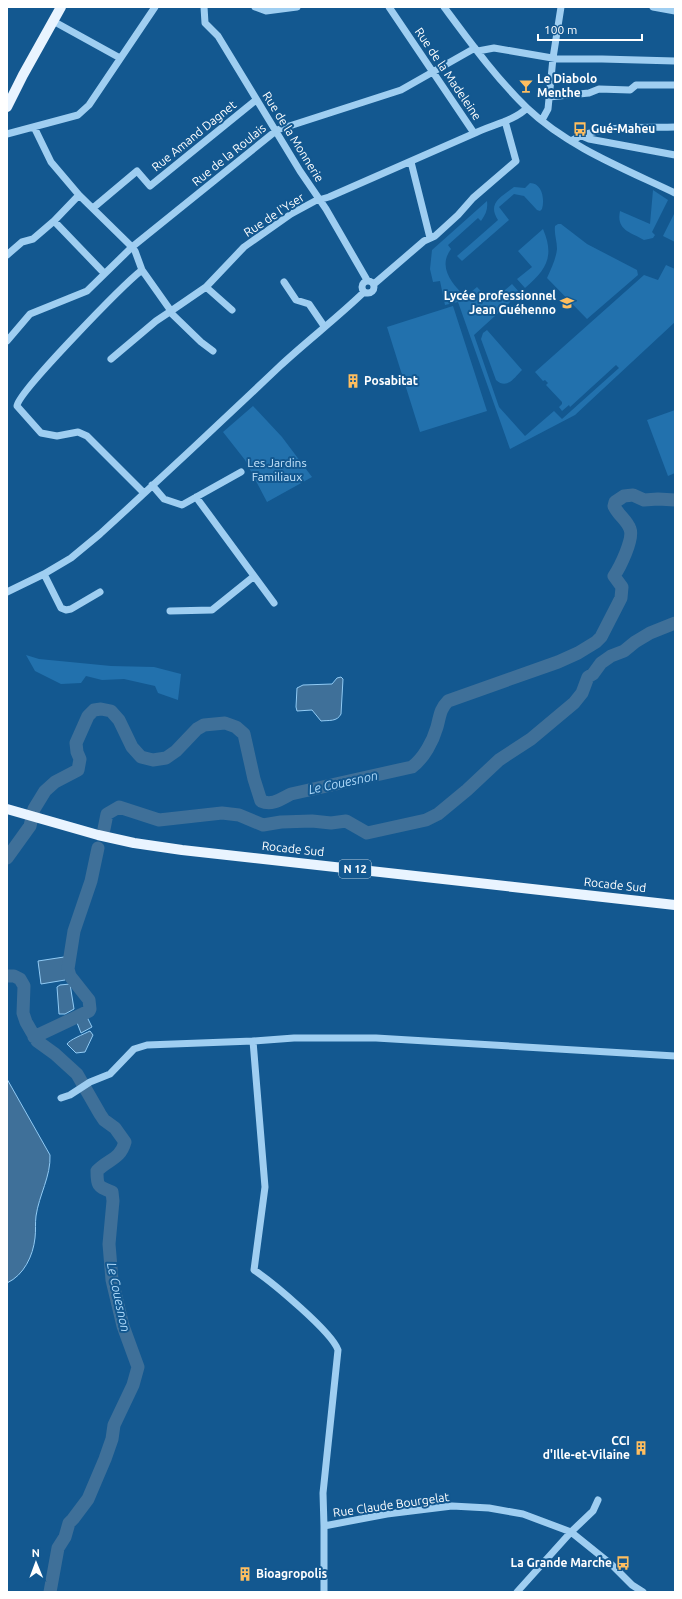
<svg xmlns="http://www.w3.org/2000/svg" width="682" height="1599" viewBox="0 0 682 1599" font-family="Ubuntu,sans-serif">
<style>
.green{fill:#2271ad}
.water{fill:#3f7099;stroke:#91cbf5}
.lines{fill:none;stroke-linecap:round;stroke-linejoin:round}
.river{stroke:#3f7099;stroke-width:13}
.minor{stroke:#9fcef1;stroke-width:7}
.major{stroke:#e9f4ff;stroke-width:10}
.labels{text-anchor:middle;stroke-width:4;stroke-linejoin:round;paint-order:stroke}
.shield{fill:#135890;stroke:#b8cdde;stroke-width:1}
.shield-label{font-size:11px;font-weight:bold;fill:#fff}
.street-label{font-size:12px;fill:#fff;stroke:#135890}
.poi-label{font-size:12px;font-weight:bold;fill:#fff;stroke:#135890;text-anchor:start}
.park-label{font-size:12px;fill:#c6e5fc;stroke:#135890}
.water-label{font-size:13px;font-style:italic;fill:#abd7f8;stroke:#135890}
</style>
<rect width="100%" height="100%" fill="#135890"/>
<path class="green" d="M530,183C542,183 545,199 542,209L540,211L537,210L524,196L514,194L499,207L509,220L462,261L457,256L498,220C487,203 501,197 514,187L525,188Z
M653,190L668,200L652,232L655,235L653,238L644,240C630,232 616,230 620,211L650,224Z
M487,201C488,209 486,214 481,221L478,218L448,245L451,249C437,268 453,284 465,297L477,287L491,302L512,284L520,293L474,335L499,407L525,436L554,411L562,419L619,368L616,365L570,407L569,405L562,411L559,407L562,404V402L546,385L548,383L545,380L543,381L535,372L644,275L658,280L666,265L675,269V322L575,415L510,449L458,302L445,305L440,281L433,282L430,269L432,250Z
M675,212V242L663,236Z
M558,224H561L587,244L637,270L638,275L587,319L547,278C551,269 556,259 557,249C557,241 554,234 555,226Z
M543,229C555,257 546,270 525,288L517,279L532,267L518,251Z
M453,306L487,411L420,432L387,327Z
M487,330L522,370C514,378 507,390 496,380L481,339L483,333Z
M253,406L282,437L312,477L267,502L245,460L223,432Z
M675,410V473L668,476L647,420Z
M26,655L39,659L111,666L154,667L181,674L178,700L158,693L155,686L124,679L102,680L86,676L81,683L61,684L35,671Z"/>
<path class="water" d="M341,677L343,679L341,714C337,722 329,720 321,721L312,710L297,711L296,707L297,688L303,685L332,684L337,678Z
M64,957L65,980L41,984L38,961Z
M70,984L74,1009L65,1014H59L57,987L60,985Z
M86,1015L92,1027L81,1033L76,1020Z
M90,1031L93,1035L85,1052L76,1053L67,1044C69,1040 84,1034 90,1031Z
M7,1079L50,1155C51,1176 39,1195 36,1216C35,1223 36,1230 35,1238C33,1256 24,1275 7,1283Z"/>
<g class="lines">
<path class="river" d="M104,829L107,814L119,807L159,820L222,813L239,815L263,825L281,822L312,821L331,823L346,821L367,833L426,820L438,814L467,790L499,760L531,739L574,703L582,693L588,677L593,674L601,663L611,656L624,651L635,642L650,633L675,623
M7,858L30,826L34,809L45,791L55,782L78,770L80,759L77,752L76,743L88,716L94,710L101,709L111,711L119,720L132,747L141,757L153,760L166,758L176,751L197,729L204,725L225,723L236,727L244,734L254,779L261,801C272,806 281,799 291,794L412,767C424,758 433,741 437,727C440,716 440,709 448,701L558,662L578,653L596,642L601,637L621,598L622,587L614,576C620,567 634,539 630,529C627,520 618,515 614,506L615,502L624,496L633,495L644,500L658,499L675,500
M7,976H14L20,979L24,986L23,1013L26,1022L37,1041L55,1054L77,1074L100,1114L104,1120L115,1128L125,1142C120,1160 108,1159 97,1171C97,1187 98,1186 112,1192L113,1201L109,1244L112,1280L123,1326L138,1367L133,1385L114,1425L112,1439L105,1459L88,1499L73,1519L69,1523L65,1537L58,1548L50,1592
M34,1037L89,1011L90,1009L89,1000L70,976L68,969L74,931L91,881L98,848"/>
<path class="minor" d="M204,7L205,23L218,36L300,171L326,209L367,280
M255,7L266,11L297,7
M389,7L474,133
M444,7C470,42 496,78 527,108C568,147 625,169 675,193
M653,7L675,11
M53,21L120,58
M478,51L494,48L558,59H602L675,61
M549,97L589,93L599,89L630,90L636,85H675
M542,120L548,109L553,58L561,7
M34,127L51,162L79,195L132,247L135,251L142,270L171,311L156,321L111,359
M7,134L78,115L89,105L155,7
M582,136L589,139L675,155
M571,141C597,124 645,128 675,127
M411,162L430,238
M93,208L137,171L150,186L256,100
M54,221L104,273
M7,255L22,242L33,239L54,221L79,195
M142,270C124,284 18,392 17,406L41,433L57,436L78,432L87,436L144,493
M362 287a6 6 0 1 1 12 0a6 6 0 1 1-12 0Z
M284,282L296,300L309,304L324,326
M374,284L424,241L435,236L458,215L473,198L516,161L505,121
M206,287L232,310
M171,311L206,287L244,247L291,214L315,201L329,197C378,176 426,154 475,133C491,125 514,121 527,108
M170,312L201,342L213,351
M7,341L30,314L87,291L132,247L277,130L401,90L475,48
M152,485L164,499L182,505L241,472
M196,497L274,603
M44,574L61,608L66,610L71,609L100,592
M7,592L44,574L71,558L100,534C160,479 220,423 280,366C307,341 337,318 364,292
M170,611L212,610L253,577
M253,1041L265,1187L254,1270C272,1282 332,1332 338,1350L323,1493L324,1526V1592
M61,1098L70,1095L90,1082L110,1074L134,1049L147,1045L253,1041L294,1038H376L675,1056
M324,1526L387,1514L452,1506L489,1508L523,1514L571,1532L612,1565L632,1585L643,1592
M517,1592L571,1532L593,1511L598,1500"/>
<path class="major" d="M7,107L23,75L61,7
M7,809L98,835L134,843L182,850L675,905"/>
</g>
<defs>
<symbol id="bar-bare" viewBox="-9 -9 18 18"><path d="M-6-5H6L.8 .8V4.5H3.5V6h-7V4.5H-.8V.8Z" fill="#ffbe5f" stroke="#135890" stroke-width="2.5" paint-order="stroke"/></symbol>
<symbol id="bus-bare" viewBox="-9 -9 18 18"><path d="M-5-6H5V4H4V6H2V4H-2V6H-4V4H-5ZM-3.5-4V0h7V-4ZM-3.5 1.2v1.5H-2V1.2ZM2 1.2v1.5H3.5V1.2Z" fill="#ffbe5f" stroke="#135890" stroke-width="2.5" paint-order="stroke"/></symbol>
<symbol id="school-bare" viewBox="-9 -9 18 18"><path d="M0-5L7-2L0 1L-7-2ZM-4 1L0 2.5L4 1V4Q0 6-4 4Z" fill="#ffbe5f" stroke="#135890" stroke-width="2.5" paint-order="stroke"/></symbol>
<symbol id="building-bare" viewBox="-9 -9 18 18"><path d="M-4-6H4V6H1V3H-1V6H-4ZM-2.5-4.3h1.7v1.8h-1.7ZM.8-4.3h1.7v1.8H.8ZM-2.5-1h1.7V.8h-1.7ZM.8-1h1.7V.8H.8Z" fill="#ffbe5f" stroke="#135890" stroke-width="2.5" paint-order="stroke"/></symbol>
</defs>
<g fill-rule="evenodd">
<use href="#bar-bare" x="516" y="76" width="20" height="20"/>
<use href="#bus-bare" x="570" y="119" width="20" height="20"/>
<use href="#school-bare" x="557" y="293" width="20" height="20"/>
<use href="#building-bare" x="343" y="371" width="20" height="20"/>
<use href="#building-bare" x="631" y="1438" width="20" height="20"/>
<use href="#bus-bare" x="613" y="1553" width="20" height="20"/>
<use href="#building-bare" x="235" y="1564" width="20" height="20"/>
</g>
<g class="labels">
<rect class="shield" x="339" y="860" width="32" height="18" rx="3"/>
<g class="shield-label">
<text x="355" y="873">N 12</text>
</g>
<g class="street-label">
<text transform="translate(448 74) rotate(56)" y="4">Rue de la Madeleine</text>
<text transform="translate(194 136) rotate(-39)" y="4">Rue Amand Dagnet</text>
<text transform="translate(293 137) rotate(58)" y="4">Rue de la Monnerie</text>
<text transform="translate(229 155) rotate(-39)" y="4">Rue de la Roulais</text>
<text transform="translate(274 215) rotate(-33)" y="4">Rue de l'Yser</text>
<text transform="translate(293 849) rotate(6)" y="4">Rocade Sud</text>
<text transform="translate(615 885) rotate(6)" y="4">Rocade Sud</text>
<text transform="translate(391 1505) rotate(-8)" y="4">Rue Claude Bourgelat</text>
</g>
<g class="poi-label">
<text x="537" y="83">Le Diabolo<tspan x="537" dy="14">Menthe</tspan></text>
<text x="591" y="133">Gué-Maheu</text>
<text x="556" y="300" text-anchor="end">Lycée professionnel<tspan x="556" dy="14">Jean Guéhenno</tspan></text>
<text x="364" y="385">Posabitat</text>
<text x="630" y="1445" text-anchor="end">CCI<tspan x="630" dy="14">d'Ille-et-Vilaine</tspan></text>
<text x="612" y="1567" text-anchor="end">La Grande Marche</text>
<text x="256" y="1578">Bioagropolis</text>
</g>
<g class="park-label">
<text x="277" y="467">Les Jardins<tspan x="277" dy="14">Familiaux</tspan></text>
</g>
<g class="water-label">
<text transform="translate(343 782) rotate(-12)" y="5">Le Couesnon</text>
<text transform="translate(119 1297) rotate(78)" y="5">Le Couesnon</text>
</g>
</g>
<rect width="682" height="1599" fill="none" stroke="#ffffff" stroke-width="16"/>
<g transform="translate(36 1563) rotate(359)" stroke="#135890" stroke-width="3" paint-order="stroke">
<path d="M0-3L7 15L0 10L-7 15Z" fill="#ffffff"/>
<text y="-6" font-size="11" font-weight="bold" text-anchor="middle" fill="#ffffff">N</text>
</g>
<path d="M538 34v6h104v-6" fill="none" stroke="#ffffff" stroke-width="2"/>
<text x="544" y="34" font-size="12" fill="#ffffff" stroke="#135890" stroke-width="3" paint-order="stroke">100 m</text>
</svg>
